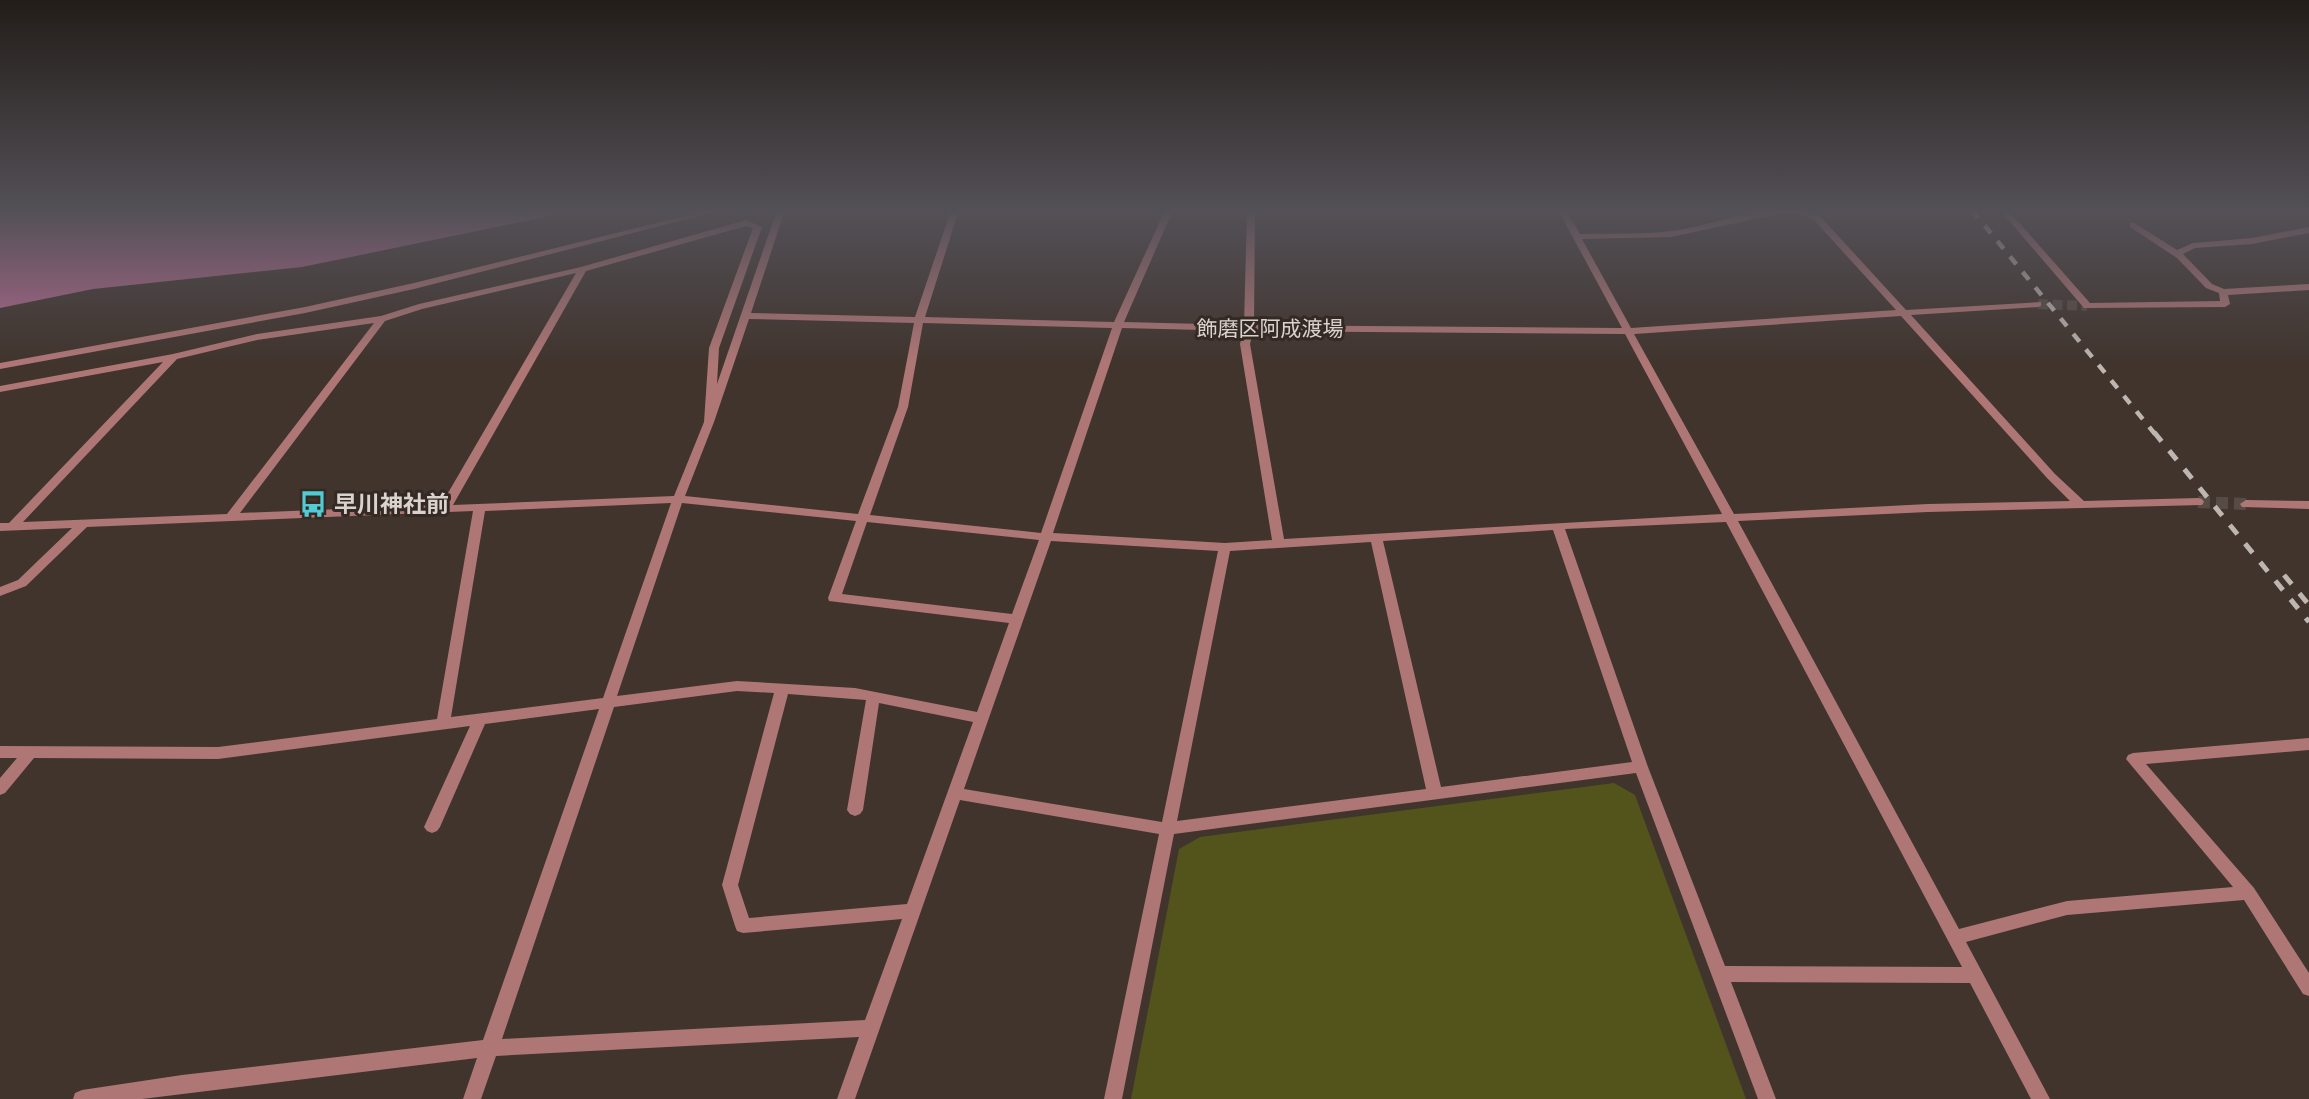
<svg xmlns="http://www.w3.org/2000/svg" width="2309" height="1099" viewBox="0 0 2309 1099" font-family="'Sofia Sans Condensed','Noto Sans JP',sans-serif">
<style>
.green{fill:#53541b}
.water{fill:#b26a8e}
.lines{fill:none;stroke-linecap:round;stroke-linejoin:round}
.minor-tunnel-far1{stroke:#574c45;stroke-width:10;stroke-dasharray:10 4.5;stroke-linecap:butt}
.minor-tunnel{stroke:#574c45;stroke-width:12;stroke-dasharray:12 6;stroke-linecap:butt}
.minor{fill:#af7676;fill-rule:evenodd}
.rail-far1{stroke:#beb6b1;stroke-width:4.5;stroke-dasharray:10 10;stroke-linecap:butt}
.rail{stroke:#beb6b1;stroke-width:5;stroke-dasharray:12 12;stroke-linecap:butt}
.labels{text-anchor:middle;stroke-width:6;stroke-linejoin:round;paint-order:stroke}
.far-quarter-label{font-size:21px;fill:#d9d2ce;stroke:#352a23}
.poi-label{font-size:23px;font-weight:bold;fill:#d9d2ce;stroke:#352a23;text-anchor:start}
</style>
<rect width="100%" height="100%" fill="#40342d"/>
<path class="green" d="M1614,783L1635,795L1746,1099H1131L1179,849L1200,837Z"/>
<path class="water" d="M0,210H580L302,267L93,289L0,308Z"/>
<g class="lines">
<path class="minor-tunnel-far1" d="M2038,304L2087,306"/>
<path class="minor-tunnel" d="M2198,502L2246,504"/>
<path class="minor" d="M709,210H723L414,289L305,313L0,369V363L305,307L414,283Z
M777,210H785L751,313L915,317L951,210H959L925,317L1114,322L1165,210H1173L1124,322L1244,325L1247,210H1255L1254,325L1622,328L1558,210H1566L1580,234C1610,233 1642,235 1672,231C1720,225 1772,197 1820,216L1906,310L2041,302V306L2038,307L1911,315L2055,474L2084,501L2198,498L2202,499L2204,502L2202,505L1928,512L1738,521L1959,929L2067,901L2233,887L2126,759L2128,755L2133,753L2309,738V750L2146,764L2254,888L2309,973V996L2303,994L2244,900L2067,915L1966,942L2050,1099H2031L1970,983L1731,982L1776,1099H1758L1636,773L1174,834L1122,1099H1104L1159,834L960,800L855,1099H837L859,1037L496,1056L481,1099H463L477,1058L142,1099H73L75,1093L82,1090L182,1075L483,1040L599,709L485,724L440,827L437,831L432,833L427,831L424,827L470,726L218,759L34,758L5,793L0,795V778L17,758H0V746L218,747L437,719L473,511L87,527L26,586L0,596V587L18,580L72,528L0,531V523H9L163,362L0,392V386L173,354L257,334L381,316L419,304L581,267L746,220L762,227L719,348L717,384ZM1796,213L1814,220L1896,310L1631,328L1582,239L1671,237L1778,214ZM746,226L753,228L709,348L704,422L674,496L453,505L586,271ZM576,273L441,505L240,513L385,321L422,309ZM1901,316L2047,478L2070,501L1928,504L1734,514L1634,334ZM749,319L914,323L898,407L858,514L685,496L714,422ZM374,323L227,514L23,522L177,359L257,340ZM923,323L1112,328L1041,533L870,515L908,407ZM1122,328L1243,331L1240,344L1272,540L1225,543L1053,533ZM1253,331L1625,334L1722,514L1284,539L1250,344ZM671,503L603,698L451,717L485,511ZM682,503L856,521L828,598L829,601L1009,623L977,712L855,688L737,681L617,696ZM867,522L1039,540L1012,614L842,594ZM1726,522L1962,967L1725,966L1648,767L1565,529ZM1553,530L1632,762L1441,787L1383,541ZM1051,541L1218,551L1162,822L964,789ZM1371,542L1426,789L1177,821L1230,551ZM737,691L774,693L722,885L735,926L737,931L743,933L902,919L865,1020L502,1039L614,707ZM788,694L866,700L847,810L850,814L855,816L860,814L863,810L879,703L973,722L907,904L749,918L738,885Z
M2000,210H2008L2090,303L2220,301L2219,293L2206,288L2177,258L2130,227V223L2133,222L2177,250L2193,243L2252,238L2309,227V233L2252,244L2195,248L2183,254L2212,284L2224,289L2309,284V290L2228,295L2230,304L2225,307L2084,308Z
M2246,500L2309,501V509L2242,507L2240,504Z"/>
<path class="rail-far1" d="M1972,210L2155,434"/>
<path class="rail" d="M2154,432L2309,622
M2284,575L2309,605"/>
</g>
<linearGradient id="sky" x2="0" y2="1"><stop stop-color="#231d19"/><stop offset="0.58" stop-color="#535057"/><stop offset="1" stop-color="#535057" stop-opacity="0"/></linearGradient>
<rect width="2309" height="364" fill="url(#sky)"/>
<defs>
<symbol id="bus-bare" viewBox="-9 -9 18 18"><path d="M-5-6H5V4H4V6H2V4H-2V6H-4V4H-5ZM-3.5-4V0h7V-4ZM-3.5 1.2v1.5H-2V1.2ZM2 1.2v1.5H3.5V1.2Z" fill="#51ccd5" stroke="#352a23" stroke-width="2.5" paint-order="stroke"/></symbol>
</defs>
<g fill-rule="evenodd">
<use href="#bus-bare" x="294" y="485" width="38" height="38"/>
</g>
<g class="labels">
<g class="far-quarter-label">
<text x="1270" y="336">飾磨区阿成渡場</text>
</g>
<g class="poi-label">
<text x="334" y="512">早川神社前</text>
</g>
</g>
</svg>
